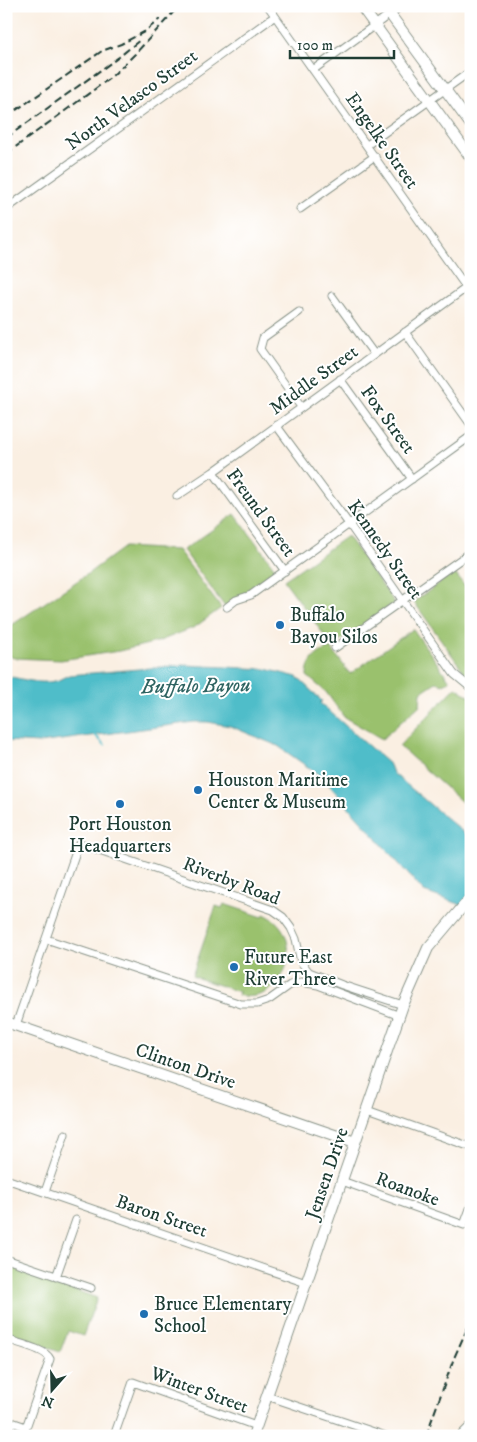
<svg xmlns="http://www.w3.org/2000/svg" width="477" height="1442" viewBox="0 0 477 1442" font-family="'IM FELL DW Pica',serif">
<style>
.green{fill:#9ac16d;stroke:#5c7f50}
.water{fill:#50bdc9;stroke:#387d7e}
.lines{fill:none;stroke-linecap:round;stroke-linejoin:round}
.stream{stroke:#50bdc9;stroke-width:2}
.street-casing{stroke:#8c968b;stroke-width:9}
.secondary-casing{stroke:#8c968b;stroke-width:12}
.primary-casing{stroke:#8c968b;stroke-width:12}
.street{stroke:#fff;stroke-width:7}
.secondary{stroke:#fff;stroke-width:10}
.primary{stroke:#fff;stroke-width:10}
.rail{stroke:#1f3d34;stroke-width:2;stroke-dasharray:8 4;stroke-linecap:butt}
.poi-dot{fill:#1f6fb2;stroke:#fff;stroke-width:2}
.labels{text-anchor:middle;stroke-width:4;stroke-linejoin:round;paint-order:stroke}
.street-label{font-size:19px;fill:#1f3d34;stroke:#fff}
.poi-label{font-size:19px;fill:#1f3d34;stroke:#fff;text-anchor:start}
.water-label{font-size:20px;font-style:italic;fill:#2e6361;stroke:#fff}
</style>
<rect width="100%" height="100%" fill="#fff"/>
<filter id="ink" filterUnits="userSpaceOnUse"><feTurbulence type="fractalNoise" baseFrequency=".02" numOctaves="2"/><feDisplacementMap in="SourceGraphic" scale="10" xChannelSelector="R" yChannelSelector="G"/><feConvolveMatrix kernelMatrix="1 2 1 2 8 2 1 2 1" color-interpolation-filters="sRGB"/></filter>
<filter id="wash" filterUnits="userSpaceOnUse"><feTurbulence type="fractalNoise" baseFrequency=".0096" numOctaves="4" result="noise"/><feDisplacementMap in="SourceGraphic" scale="20" xChannelSelector="R" yChannelSelector="G"/><feGaussianBlur stdDeviation="1.12" result="paint"/><feColorMatrix in="noise" values="0 0 0 0 0 0 0 0 0 0 0 0 0 0 0 0 0 1.4 0 .05"/><feComposite in="paint" operator="in"/></filter>
<g filter="url(#wash)">
<rect width="100%" height="100%" fill="#faefe2"/>
<path class="green" d="M235,514L277,571L225,607L183,550Z
M347,536L395,603L332,646L284,580Z
M124,547L178,550L221,608L195,627L157,642L119,651L61,660L14,658L6,655V629L86,575Z
M454,572L469,592L471,591V674L467,676L414,602Z
M413,629L450,681L443,684L436,682L421,692L420,705L382,739L344,717L326,692L307,676C307,661 317,652 331,648L350,674Z
M456,687L471,697V810L399,746Z
M224,904L263,917L264,914C310,934 285,1008 238,995L239,992L192,976L216,906L222,908Z
M6,1265L97,1298L83,1336L68,1331L60,1352L6,1333Z"/>
<path class="water" d="M185,665L266,669L297,677L322,701L320,703L390,765L393,773L471,839V908L424,892L322,777L278,746L230,726L208,722H194L39,743L6,741V676C29,680 49,688 69,675Z"/>
<g class="lines">
<path class="stream" d="M94,734L105,745"/>
</g>
</g>
<g filter="url(#ink)">
<g class="lines">
<defs>
<path id="street" d="M268,6L471,294
M313,70L401,6
M367,145L471,71
M6,209L275,16
M300,209L375,156
M332,296L374,354
M299,312L263,338L260,349L301,407
M405,332L471,425
M340,379L412,479
M276,425L349,524L454,674L471,688
M213,472L285,571
M177,496L213,472L466,288
M227,607L236,600L251,595L471,436
M335,648L471,552
M46,939L241,1004H257L269,1000L290,985L301,982L318,985L400,1016
M16,1025L79,843L273,910L283,917L291,928L296,939L301,962L309,972L342,985L403,1005
M367,1110L471,1147
M6,1179L306,1283
M342,1181L464,1225L471,1206
M45,1192L65,1134
M6,1259L91,1288
M56,1277L76,1220
M6,1339C17,1343 46,1349 50,1359L23,1436
M267,1396L386,1436
M6,1420L26,1427
M114,1436L133,1382L256,1426
M460,1436L469,1427"/>
<path id="secondary" d="M6,1022L355,1142
M253,1436L403,1005L428,948L471,897"/>
<path id="primary" d="M361,6L471,158
M384,6L471,125"/>
</defs>
<use href="#street" class="street-casing"/>
<use href="#secondary" class="secondary-casing"/>
<use href="#primary" class="primary-casing"/>
<use href="#street" class="street"/>
<use href="#secondary" class="secondary"/>
<use href="#primary" class="primary"/>
<path class="rail" d="M6,117L102,51L121,44L144,32L160,19
M6,138L119,57L141,39
M6,154L110,78L135,54L179,6
M426,1436L454,1358L471,1320"/>
</g>
</g>
<g class="poi-dot">
<circle cx="280" cy="625" r="5"/>
<circle cx="198" cy="790" r="5"/>
<circle cx="120" cy="804" r="5"/>
<circle cx="234" cy="967" r="5"/>
<circle cx="144" cy="1314" r="5"/>
</g>
<g class="labels">
<g class="street-label">
<text transform="translate(131 99) rotate(-36)" y="7">North Velasco Street</text>
<text transform="translate(383 140) rotate(55)" y="7">Engelke Street</text>
<text transform="translate(313 379) rotate(-36)" y="7">Middle Street</text>
<text transform="translate(389 419) rotate(54)" y="7">Fox Street</text>
<text transform="translate(262 512) rotate(54)" y="7">Freund Street</text>
<text transform="translate(386 549) rotate(55)" y="7">Kennedy Street</text>
<text transform="translate(232 880) rotate(21)" y="7">Riverby Road</text>
<text transform="translate(186 1065) rotate(19)" y="7">Clinton Drive</text>
<text transform="translate(326 1173) rotate(-71)" y="7">Jensen Drive</text>
<text transform="translate(408 1188) rotate(20)" y="7">Roanoke</text>
<text transform="translate(162 1215) rotate(19)" y="7">Baron Street</text>
<text transform="translate(200 1389) rotate(20)" y="7">Winter Street</text>
</g>
<g class="poi-label">
<text x="290" y="621">Buffalo<tspan x="290" dy="22">Bayou Silos</tspan></text>
<text x="208" y="786">Houston Maritime<tspan x="208" dy="22">Center &amp; Museum</tspan></text>
<text x="120" y="830" text-anchor="middle">Port Houston<tspan x="120" dy="22">Headquarters</tspan></text>
<text x="244" y="963">Future East<tspan x="244" dy="22">River Three</tspan></text>
<text x="154" y="1310">Bruce Elementary<tspan x="154" dy="22">School</tspan></text>
</g>
<g class="water-label">
<text transform="translate(196 685) rotate(-1)" y="7">Buffalo Bayou</text>
</g>
</g>
<rect width="477" height="1442" fill="none" stroke="#fff" stroke-width="25"/>
<g transform="translate(52 1390) rotate(200)" stroke="#ffffff" stroke-width="4" paint-order="stroke">
<path d="M0-4L9 19L0 12L-9 19Z" fill="#1f3d34"/>
<text y="-8" font-size="14" font-weight="bold" text-anchor="middle" fill="#1f3d34">N</text>
</g>
<path d="M290 50v8h104v-8" fill="none" stroke="#1f3d34" stroke-width="2.5"/>
<text x="297" y="50" font-size="15" fill="#1f3d34" stroke="#ffffff" stroke-width="4" paint-order="stroke">100 m</text>
</svg>
